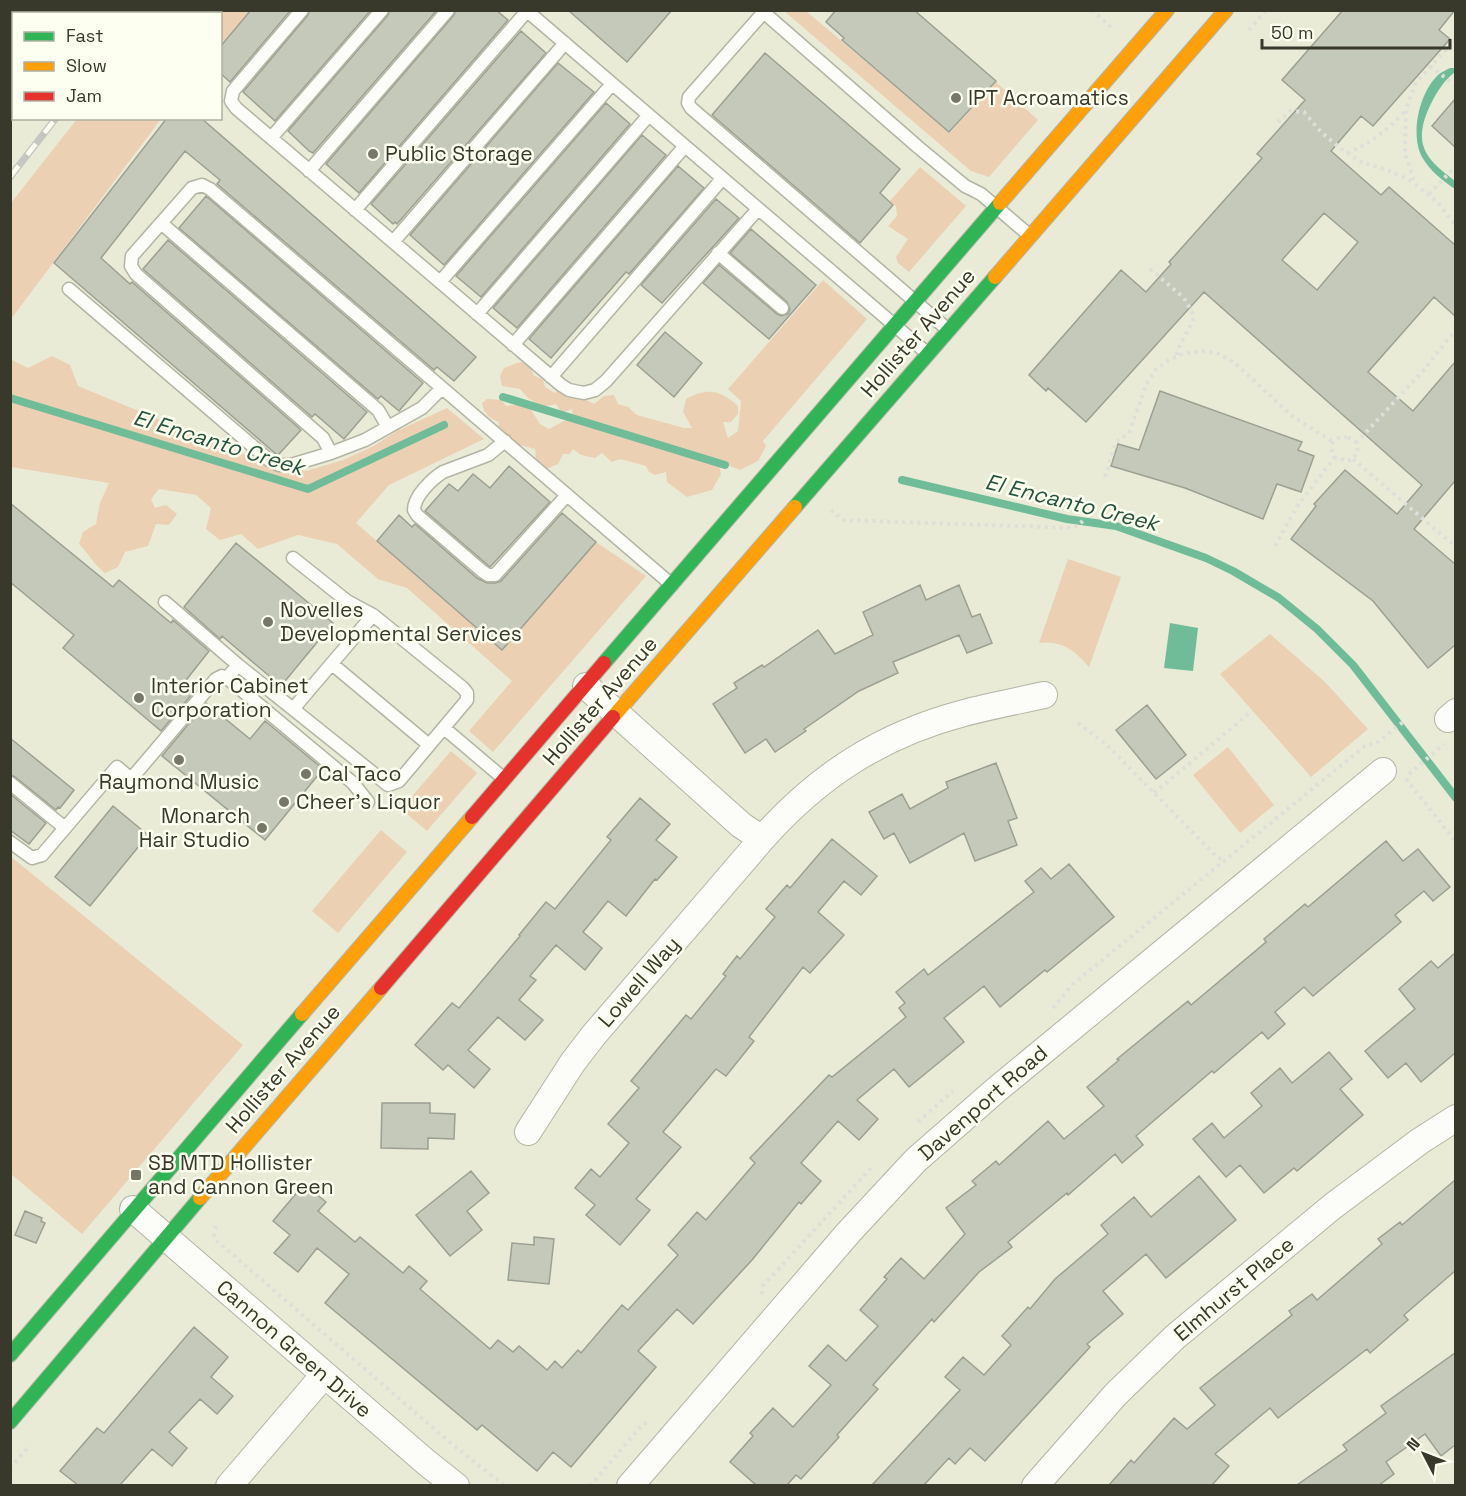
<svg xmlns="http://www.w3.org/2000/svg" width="1466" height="1496" viewBox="0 0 1466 1496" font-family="'Space Grotesk',sans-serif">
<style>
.green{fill:#ecd0b3}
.water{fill:#70bc99}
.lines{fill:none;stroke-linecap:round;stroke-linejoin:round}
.stream{stroke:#70bc99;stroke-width:8}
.building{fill:#c4c9ba;stroke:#9ca092;stroke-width:1.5;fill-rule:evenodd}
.lane-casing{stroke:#b3b5a4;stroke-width:15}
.street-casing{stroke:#b3b5a4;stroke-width:28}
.fast-casing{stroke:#b3b5a4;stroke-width:16}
.slow-casing{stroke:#b3b5a4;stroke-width:16}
.jam-casing{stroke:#b3b5a4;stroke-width:16}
.path{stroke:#dfdfd9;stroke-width:4;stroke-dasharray:3 4.5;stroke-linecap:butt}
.lane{stroke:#fcfcf9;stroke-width:12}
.street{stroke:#fcfcf9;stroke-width:26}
.fast{stroke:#30b455;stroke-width:14}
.slow{stroke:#ff9f0a;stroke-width:14}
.jam{stroke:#e5322d;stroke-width:14}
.rail-casing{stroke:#c6c6c2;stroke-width:7}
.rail{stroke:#fdfff0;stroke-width:4.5;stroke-dasharray:14;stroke-linecap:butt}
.poi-dot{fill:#767766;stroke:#fdfff0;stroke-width:2}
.labels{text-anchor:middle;stroke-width:5;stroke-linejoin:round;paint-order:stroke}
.poi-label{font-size:21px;fill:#38392a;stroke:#fdfff0;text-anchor:start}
.street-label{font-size:21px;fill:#38392a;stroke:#fdfff0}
.water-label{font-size:22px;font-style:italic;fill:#25513f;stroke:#fdfff0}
</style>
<rect width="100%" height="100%" fill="#e9ebd6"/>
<path class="green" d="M159,10L253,11L221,49L220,14H157Z
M784,11H806L950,133L996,82L1038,120L989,177L971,171Z
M77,119H161L11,319V203Z
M920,167L966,206L909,272L898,263L896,257L908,239L888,226L897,216L896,206L890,201Z
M823,280L867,319L763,441L766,446L758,461L740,470L718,461L721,474L712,490L687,497L667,482L666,472L655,475L649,472L646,466L620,459L612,462L602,453L595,458L581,455L573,449L570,454H563L558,464L544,470L536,460L535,449L512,443L498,431L499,422C489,418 484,414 482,403L487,399L501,400L506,406L523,404L528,405L540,424L549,429L573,416L572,409L562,413L556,404L542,407L528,398L520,389L502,386L500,376L504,368L517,363L529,361L534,376L543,379L545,387L555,393L560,389L573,387L574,398L579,396L594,404L604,396L614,395L618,404L628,407L637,415L684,428H692L683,412L686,399C708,388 719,389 738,406V414L731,422H723L728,438L738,431L741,401L728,389Z
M52,356L70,365L78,386L270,465L306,471L343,460L372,447L397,431L447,408L484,439L389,485L356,523L502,650L596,542L646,576L493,752L469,731L512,681L407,588L378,579L337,544L298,535L258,549L241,534L220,540L206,529L211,508L196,495L159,489L151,499L155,508L166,505L177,514L169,525L156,524L148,546L125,552L118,567L105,573C94,565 89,554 79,544L83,532L96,524L100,503L109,483L11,467L10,359L28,368Z
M1068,559L1121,577L1089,667C1075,650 1061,640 1039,643Z
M1270,634L1325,682L1368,729L1311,777L1220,674Z
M1228,747L1274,805L1240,833L1193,775Z
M451,751L477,773L427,831L401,809Z
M381,830L407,852L338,933L312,911Z
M10,856L243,1045L82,1234L11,1174Z"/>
<path class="water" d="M1450,68H1455V72C1442,82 1435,95 1428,110C1413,146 1427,160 1455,181V189C1443,181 1430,171 1422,157C1410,135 1419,93 1438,75C1441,72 1446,70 1450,68Z
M1170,623L1198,628L1193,671L1164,668Z"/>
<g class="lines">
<path class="stream" d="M503,397L725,465
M10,398L308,489L444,425
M902,480L1067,519L1116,526L1206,558L1233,571L1279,598L1317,629L1353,665L1456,798"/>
</g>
<path class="building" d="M251,10H291L230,82L220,73V47Z
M310,10H371L275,121L243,92L308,15Z
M390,10H437L313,153L309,151L288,131L388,15Z
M456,10H496L508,20L359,193L326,164L454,15Z
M568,10H672L627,62Z
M836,10H914L996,81L949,132L842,40L844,38L826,22Z
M1343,10H1455L1439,30L1450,39L1373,126L1361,116L1331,151L1381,195L1389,187L1455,245V316L1434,297L1368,372L1413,411L1455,362V481L1414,529L1455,564V645L1428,668L1373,601L1291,539L1316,506L1314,504L1345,470L1397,514L1422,485L1204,292L1086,422L1048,388L1046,391L1029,375L1121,270L1146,292L1171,264L1169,262L1262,158L1257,154L1305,100L1282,80ZM1324,213L1358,242L1317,290L1282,260Z
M521,31L546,53L397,224L395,222L393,224L371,204Z
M765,53L900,169L880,193L893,205L860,243L712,115Z
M558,63L594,92L444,265L410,235Z
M1455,99V147L1432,126Z
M606,103L630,124L481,297L456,276Z
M167,118H201L476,357L454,381L437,367L434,370L217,184L220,180L185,151L101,258L130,284L132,282L301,430L278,455L276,454L54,263Z
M642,135L666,155L517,328L493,308Z
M678,166L704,188L629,274L626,272L551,358L529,339Z
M206,196L423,383L399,411L381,396L378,399L179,228Z
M716,199L739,218L662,303L641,285Z
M751,229L816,285L769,339L703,283L719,265L777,314L781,316L788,314L790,309L787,302L730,253Z
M168,240L367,412L344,439L315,414L312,417L143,269Z
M665,332L702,363L674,397L637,365Z
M1160,391L1302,442L1298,450L1314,456L1301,492L1277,484L1263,519L1185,488L1111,466L1118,444L1139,450Z
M509,466L550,502L490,567L425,511L449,484L458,491L473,474L490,488Z
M10,503L113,587L119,580L171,623L173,620L209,651L183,684L193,693L161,731L63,648L74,635L10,582Z
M562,513L596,542L502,650L377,541L399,515L412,527L415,524L477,578L487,583H495L501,581Z
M236,543L333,623L281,686L222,636L220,639L184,607Z
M920,585L926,600L959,585L972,617L980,614L992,643L967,653L959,635L893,662L898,673L859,691L804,729L806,731L775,752L766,739L745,753L713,704L737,688L734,683L762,665L764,667L818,630L835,654L873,635L863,612Z
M206,703L250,739L265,721L323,769L265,840L162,756Z
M1147,705L1186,755L1156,779L1116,730Z
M10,738L74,790L60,808L58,807L56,810L15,777L10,775Z
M996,763L1017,818L1008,821L1017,845L975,861L964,833L910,863L894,833L884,839L869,812L902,794L910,809L948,788L946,782Z
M10,794L46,823L29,844L10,830Z
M640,798L670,824L656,840L677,857L657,880L655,879L626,916L608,901L583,932L602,948L585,970L556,945L530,976L536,980L519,1000L543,1020L525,1040L498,1017L468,1050L490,1069L474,1088L448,1065L443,1070L415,1045L452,1003L459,1008L520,936L519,935L546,902L555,909L611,840L607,837Z
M113,806L148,835L90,906L55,877Z
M832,839L877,876L861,895L844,881L818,912L844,935L810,973L803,967L749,1037L754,1041L726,1076L716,1069L663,1132L681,1147L636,1199L650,1210L620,1245L586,1215L595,1205L575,1188L591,1169L600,1177L629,1143L608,1124L639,1088L631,1081L686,1015L691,1019L726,976L723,974L737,956L740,959L775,917L766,909L787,885L790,888Z
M1386,841L1403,861L1418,849L1450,887L1433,901L1424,891L1395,915L1401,922L1313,996L1304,987L1275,1012L1285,1024L1268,1039L1262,1032L1214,1073L1212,1071L1136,1136L1143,1145L1122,1163L1115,1154L1068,1195L1067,1193L1008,1242L1012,1247L979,1272L934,1322L932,1319L873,1385L878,1389L837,1435L839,1437L801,1479L796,1475L787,1485H756L730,1462L753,1436L750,1433L773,1408L793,1427L831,1385L809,1366L828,1345L846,1361L878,1326L860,1310L887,1279L884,1277L901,1258L924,1279L965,1234L946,1208L976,1185L972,1181L996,1161L999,1165L1048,1121L1064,1139L1104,1106L1087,1087L1119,1060L1117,1059L1188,1001L1191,1005L1266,942L1264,939L1305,904L1308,907Z
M1069,864L1114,917L1047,972L1045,970L1000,1007L984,986L944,1018L964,1042L909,1087L894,1069L857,1100L878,1119L859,1140L838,1121L801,1163L821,1181L801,1204L799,1202L752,1260L693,1324L677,1309L638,1351L656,1367L571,1467L553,1452L537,1471L482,1425L477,1430L325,1303L349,1274L317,1248L298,1272L274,1253L290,1235L273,1221L304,1184L326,1202L318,1211L355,1242L360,1237L403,1273L409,1266L427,1281L420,1289L490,1349L498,1340L513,1352L519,1346L547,1370L555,1361L562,1368L578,1350L581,1353L622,1305L628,1310L678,1255L668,1245L697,1212L706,1220L755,1163L750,1158L829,1075L832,1077L906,1017L899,1008L905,1003L896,992L924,969L928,975L1034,892L1025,881L1041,868L1051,879Z
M1455,953V1053L1421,1082L1406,1063L1388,1078L1365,1051L1415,1009L1399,989L1431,961L1438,968Z
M1329,1052L1352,1079L1340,1089L1363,1115L1297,1171L1294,1168L1264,1193L1240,1165L1226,1177L1193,1139L1212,1123L1224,1138L1262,1106L1251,1093L1280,1068L1292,1083Z
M382,1103H430V1113L455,1114L454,1139L428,1138V1149L381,1148Z
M471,1171L489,1193L467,1211L482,1230L450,1256L416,1215Z
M1199,1176L1236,1220L1166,1278L1146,1254L1103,1291L1123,1314L1087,1344L1090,1347L985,1461L970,1448L955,1464L949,1458L924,1485H872L960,1390L945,1377L963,1357L984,1375L1011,1345L1002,1336L1028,1307L1030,1309L1055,1279L1108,1234L1101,1225L1134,1197L1151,1217Z
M1455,1180V1271L1404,1315L1408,1320L1370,1353L1367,1349L1278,1418L1270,1408L1215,1454L1229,1466L1212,1485H1109L1131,1460L1134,1463L1174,1418L1187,1429L1215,1405L1200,1388L1292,1315L1289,1311L1312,1294L1317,1300L1382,1244L1378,1239L1400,1222L1402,1225Z
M25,1211L42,1218L41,1221L45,1223L36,1243L15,1235Z
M534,1237L554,1239L549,1284L508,1280L512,1243L534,1245Z
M194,1327L228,1357L211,1377L233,1396L217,1414L200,1399L169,1432L187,1448L172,1466L152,1449L120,1485H78L60,1471L97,1428L104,1433Z
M1455,1353V1445L1441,1456L1425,1434L1386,1462L1394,1474L1379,1485H1297L1347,1450L1343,1445L1386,1413L1381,1406Z"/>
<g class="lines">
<defs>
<path id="lane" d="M302,10L233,91L231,101L236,108L561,385L569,390L584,393L595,390L606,381L758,209
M526,10L927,353
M761,10L918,147L965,186L981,194L1029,235
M763,13L689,97L688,103L691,108L947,329
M271,138L382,10
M309,171L448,10
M355,210L527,11
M161,223L378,410L388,427
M393,242L565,43
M718,253L782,308
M440,282L612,84
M69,289L269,460L279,465H291L331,453L365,440L422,408L442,388
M477,314L649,115
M513,345L685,146
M551,377L722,179
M505,441L488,455L443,472C432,479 414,496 414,510L417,515L482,571L488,575H495L567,495
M331,453L323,438L136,274L131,266L132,256L192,188L202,185L210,189L672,585
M165,602L238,665
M332,664L429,745
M227,678L238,665L388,785L399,781L467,700V693L463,688L373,615L347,601L293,558
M293,709L373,615
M444,728L503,778
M10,783L65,828
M10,842L32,858L42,855L117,767L131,779L216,679L222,676L227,678L353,783L368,802"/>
<path id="street" d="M586,686L741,825L762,839
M1448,719L1456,712
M528,1132L573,1062L593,1036L762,839C819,775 881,735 964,713C990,706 1017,701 1044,695
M133,1209L427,1463L456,1486
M229,1486L324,1375
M630,1486L849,1232L916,1160L996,1090L1383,771
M1035,1486L1116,1394L1175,1337L1333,1206L1420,1141L1456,1118"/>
<path id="fast" d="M795,507L995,277
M604,663L1000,203
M10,1355L302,1014
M10,1422L200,1198"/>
<path id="slow" d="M1000,203L1167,10
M995,277L1226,10
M613,717L795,507
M302,1014L472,817
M200,1198L381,988"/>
<path id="jam" d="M472,817L604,663
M381,988L613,717"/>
</defs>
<use href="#lane" class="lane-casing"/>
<use href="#street" class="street-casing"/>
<use href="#fast" class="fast-casing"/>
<use href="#slow" class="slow-casing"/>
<use href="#jam" class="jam-casing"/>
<path class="path" d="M1092,10L1114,30
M1249,30L1266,10
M1456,38L1415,84L1406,110L1405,153L1415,184L1439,204L1456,226
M1430,66L1456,86
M1278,122L1290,111L1304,112L1321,132L1340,148L1361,162L1390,171L1415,183
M1347,153C1371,144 1389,128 1406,110
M1429,194L1452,170
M1150,269L1184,298L1194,316C1191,330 1178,342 1177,356
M1348,437L1356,443L1358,452L1353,459L1348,461L1335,457L1332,451L1333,442L1339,438Z
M1356,443L1423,371L1456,329
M1353,459L1456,547
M1105,477L1116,442L1129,433L1147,383L1156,369L1169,360L1183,354L1202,351L1217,353L1235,363L1292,416L1333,442
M831,510L843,520L1074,528L1084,520
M1275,546L1298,505L1335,457
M1078,723L1107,745L1217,857L1225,861
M1409,774L1444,744
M1406,779L1456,842
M1154,793L1252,711
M1053,1008L1073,984L1365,746L1377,743L1403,722
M918,1122L953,1091
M216,1226L214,1236L217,1241L447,1440L505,1486
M762,1294L763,1286L872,1167
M10,1468L30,1445
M590,1486L643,1424L650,1422"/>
<use href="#lane" class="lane"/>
<use href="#street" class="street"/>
<use href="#fast" class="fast"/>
<use href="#slow" class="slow"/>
<use href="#jam" class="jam"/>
<defs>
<path id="rail" d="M138,14L141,10
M10,177L56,118"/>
</defs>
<use href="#rail" class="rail-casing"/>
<use href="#rail" class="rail"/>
</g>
<g class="poi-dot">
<circle cx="956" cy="98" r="6"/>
<circle cx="373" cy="154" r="6"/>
<circle cx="268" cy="622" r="6"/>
<circle cx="139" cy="698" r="6"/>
<circle cx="179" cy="760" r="6"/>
<circle cx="306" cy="774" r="6"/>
<circle cx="284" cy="802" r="6"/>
<circle cx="262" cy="828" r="6"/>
<rect x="130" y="1169" width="12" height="12" rx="3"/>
</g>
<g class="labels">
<g class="poi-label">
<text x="968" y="105">IPT Acroamatics</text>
<text x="385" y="161">Public Storage</text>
<text x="280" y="617">Novelles<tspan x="280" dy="24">Developmental Services</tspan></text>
<text x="151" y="693">Interior Cabinet<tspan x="151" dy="24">Corporation</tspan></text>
<text x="318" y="781">Cal Taco</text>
<text x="179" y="789" text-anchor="middle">Raymond Music</text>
<text x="296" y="809">Cheer's Liquor</text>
<text x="250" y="823" text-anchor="end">Monarch<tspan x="250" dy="24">Hair Studio</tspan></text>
<text x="148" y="1170">SB MTD Hollister<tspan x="148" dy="24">and Cannon Green</tspan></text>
</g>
<g class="street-label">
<text transform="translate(918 333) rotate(-49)" y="7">Hollister Avenue</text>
<text transform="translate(600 701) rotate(-49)" y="7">Hollister Avenue</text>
<text transform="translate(639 982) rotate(-49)" y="7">Lowell Way</text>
<text transform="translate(283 1069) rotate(-49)" y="7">Hollister Avenue</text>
<text transform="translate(983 1103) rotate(-41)" y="7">Davenport Road</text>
<text transform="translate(1234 1289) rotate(-40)" y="7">Elmhurst Place</text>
<text transform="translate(294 1349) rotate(41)" y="7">Cannon Green Drive</text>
</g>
<g class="water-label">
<text transform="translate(219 442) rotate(17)" y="8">El Encanto Creek</text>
<text transform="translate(1072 502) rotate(14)" y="8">El Encanto Creek</text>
</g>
</g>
<rect width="1466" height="1496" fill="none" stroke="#38392a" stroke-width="24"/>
<rect x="12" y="12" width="210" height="108" fill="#fdfff0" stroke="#aeb0a1" stroke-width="1.5"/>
<rect x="24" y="32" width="30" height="9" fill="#30b455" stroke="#aeb0a1" stroke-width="1.5"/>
<text x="66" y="42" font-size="18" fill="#38392a">Fast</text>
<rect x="24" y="62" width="30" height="9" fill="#ff9f0a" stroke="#aeb0a1" stroke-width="1.5"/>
<text x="66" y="72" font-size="18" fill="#38392a">Slow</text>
<rect x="24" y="92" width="30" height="9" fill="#e5322d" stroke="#aeb0a1" stroke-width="1.5"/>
<text x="66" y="102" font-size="18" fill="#38392a">Jam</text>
<g transform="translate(1424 1454) rotate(312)" stroke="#fdfff0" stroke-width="4.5" paint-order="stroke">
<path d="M0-4.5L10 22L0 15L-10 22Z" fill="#38392a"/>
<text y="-9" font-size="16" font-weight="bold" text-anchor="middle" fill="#38392a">N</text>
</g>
<path d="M1262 39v9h188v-9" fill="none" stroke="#38392a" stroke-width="3"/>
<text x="1271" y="39" font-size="18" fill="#38392a" stroke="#fdfff0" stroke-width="4.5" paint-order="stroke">50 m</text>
</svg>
